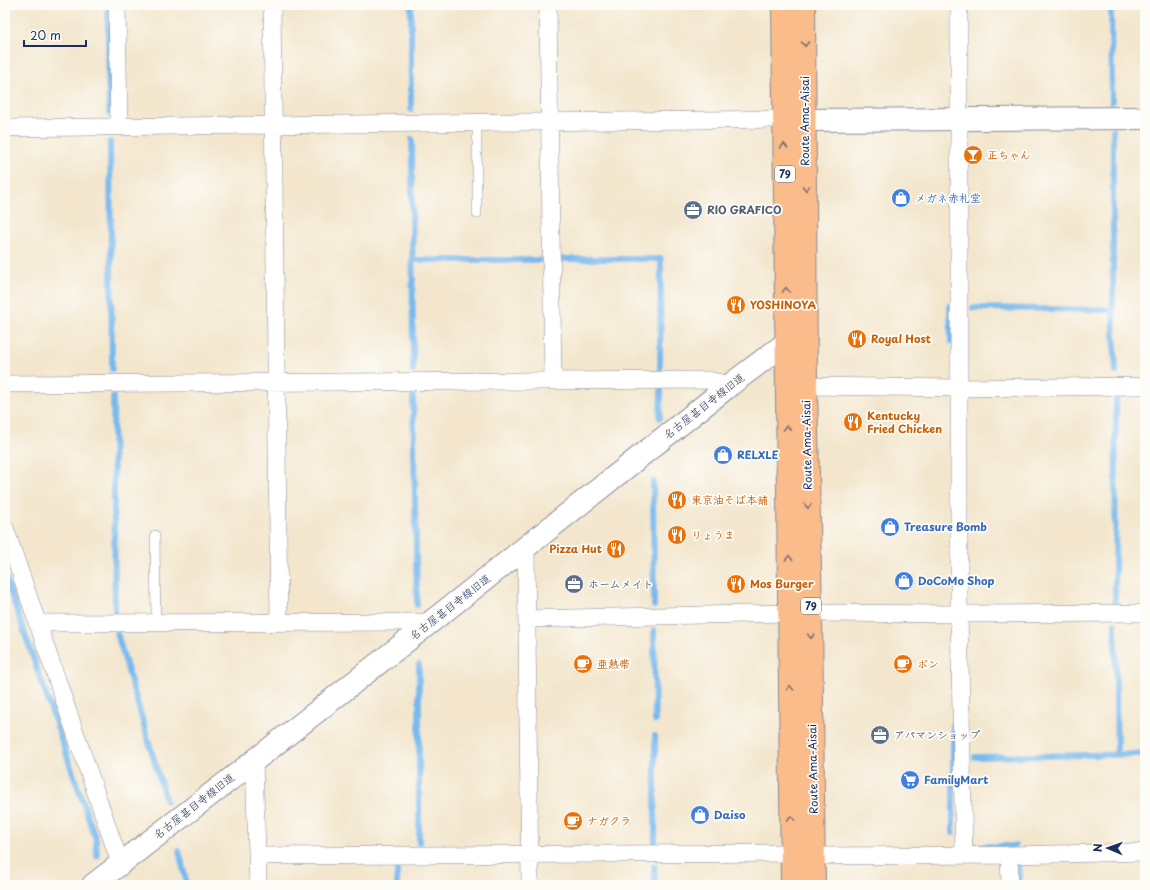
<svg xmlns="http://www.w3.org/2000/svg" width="1150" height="890" viewBox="0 0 1150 890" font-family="'Playpen Sans','Klee One',sans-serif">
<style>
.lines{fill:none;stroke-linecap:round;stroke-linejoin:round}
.stream{stroke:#78baee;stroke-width:6}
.service-casing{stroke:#878a96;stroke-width:10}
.minor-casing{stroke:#878a96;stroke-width:18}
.tertiary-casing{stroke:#878a96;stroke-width:24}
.primary-casing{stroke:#878a96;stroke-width:24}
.service{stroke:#fff;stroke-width:9}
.minor{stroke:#fff;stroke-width:17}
.tertiary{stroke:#fff;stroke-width:22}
.primary{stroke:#fabc8b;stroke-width:22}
.oneway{stroke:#7f6e72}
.labels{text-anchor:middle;stroke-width:3.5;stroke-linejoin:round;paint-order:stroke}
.shield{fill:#fdfcf7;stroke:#5f6c8c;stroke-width:1}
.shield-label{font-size:10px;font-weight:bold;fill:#1b2f5e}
.street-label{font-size:11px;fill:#1b2f5e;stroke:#fdfcf7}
.food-label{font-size:11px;font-weight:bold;fill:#c56008;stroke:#fdfcf7;text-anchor:start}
.shop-label{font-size:11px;font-weight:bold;fill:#366cbe;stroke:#fdfcf7;text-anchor:start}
.service-label{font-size:11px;font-weight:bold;fill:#4e5e75;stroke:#fdfcf7;text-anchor:start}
</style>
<rect width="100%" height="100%" fill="#fdfcf7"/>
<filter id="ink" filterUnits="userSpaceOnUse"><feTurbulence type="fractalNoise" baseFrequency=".025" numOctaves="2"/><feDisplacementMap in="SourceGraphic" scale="8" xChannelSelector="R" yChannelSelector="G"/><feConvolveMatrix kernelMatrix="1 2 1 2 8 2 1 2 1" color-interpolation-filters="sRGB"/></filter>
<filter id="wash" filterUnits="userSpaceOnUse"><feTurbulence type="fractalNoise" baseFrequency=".012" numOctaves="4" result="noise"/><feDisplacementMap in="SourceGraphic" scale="16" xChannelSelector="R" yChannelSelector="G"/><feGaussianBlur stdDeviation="0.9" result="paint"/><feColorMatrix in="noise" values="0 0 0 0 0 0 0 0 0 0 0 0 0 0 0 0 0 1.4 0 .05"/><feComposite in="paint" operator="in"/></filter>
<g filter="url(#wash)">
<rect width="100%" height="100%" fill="#f3e6cd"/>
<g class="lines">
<path class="stream" d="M108,5L109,112
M411,5V110
M1111,5L1112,102
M1113,130V310L1116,372
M412,139L413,371
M110,142L112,369
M563,259H661L660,368
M413,260H539
M950,306L951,342
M973,308L1113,310
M413,396L417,605
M113,397L115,612
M660,418L661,391
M653,481L654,606
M5,576L96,840L97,856
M1115,602L1116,396
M1115,624L1117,755
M654,631L655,721
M117,633L166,801
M419,665V843
M953,726V833
M655,736V842
M975,757L1145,754
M975,846H1015
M179,851L187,885
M1018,861L1019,881
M654,866L655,885
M397,867V885"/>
</g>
</g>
<g filter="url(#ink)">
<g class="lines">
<defs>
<path id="service" d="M477,123V214
M155,535L156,623"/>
<path id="minor" d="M117,5L119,127
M272,5L279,622
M548,5L553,381
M959,5V614L964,855
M5,128L784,119
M5,384L708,380L730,385
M806,386L959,388L1145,386
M5,528L120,863
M526,547L530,885
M811,613L959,614L1145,613
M527,619L789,613
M37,623L430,622
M254,761L258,885
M1009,855L1010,885
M257,856L792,853
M813,856L1009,855L1145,852"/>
<path id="tertiary" d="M805,120L1145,118
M93,885L254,761L526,547L730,385L799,333"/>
<path id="primary" d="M783,5L792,885
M804,5L806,386L811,613L814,885"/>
</defs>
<use href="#service" class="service-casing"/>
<use href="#minor" class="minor-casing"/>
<use href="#tertiary" class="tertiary-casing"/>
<use href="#primary" class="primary-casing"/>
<use href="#service" class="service"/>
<use href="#minor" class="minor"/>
<use href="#tertiary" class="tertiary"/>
<use href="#primary" class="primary"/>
</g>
<defs><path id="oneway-chevron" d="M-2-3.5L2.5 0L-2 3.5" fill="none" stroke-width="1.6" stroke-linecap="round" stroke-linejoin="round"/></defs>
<g class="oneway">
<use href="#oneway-chevron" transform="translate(805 44) rotate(89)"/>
<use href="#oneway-chevron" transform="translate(784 146) rotate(-91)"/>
<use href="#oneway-chevron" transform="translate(806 188) rotate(90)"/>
<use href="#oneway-chevron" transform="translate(786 290) rotate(-91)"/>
<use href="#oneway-chevron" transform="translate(787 428) rotate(-91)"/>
<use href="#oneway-chevron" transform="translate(808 506) rotate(89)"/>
<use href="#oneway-chevron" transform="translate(789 558) rotate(-91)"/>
<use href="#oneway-chevron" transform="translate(811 636) rotate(89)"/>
<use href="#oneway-chevron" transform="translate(790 688) rotate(-91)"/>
<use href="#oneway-chevron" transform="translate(791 818) rotate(-91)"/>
</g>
</g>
<defs>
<symbol id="bar-disc" viewBox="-11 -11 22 22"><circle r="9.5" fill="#e8710a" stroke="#fdfcf7"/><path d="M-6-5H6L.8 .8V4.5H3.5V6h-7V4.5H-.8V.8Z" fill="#fff"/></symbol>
<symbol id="shop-disc" viewBox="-11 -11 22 22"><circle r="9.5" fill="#3f7fe0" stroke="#fdfcf7"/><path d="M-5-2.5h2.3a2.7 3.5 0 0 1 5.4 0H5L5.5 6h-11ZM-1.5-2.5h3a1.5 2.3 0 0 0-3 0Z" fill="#fff"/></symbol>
<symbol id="office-disc" viewBox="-11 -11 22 22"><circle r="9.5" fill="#5c6f8a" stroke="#fdfcf7"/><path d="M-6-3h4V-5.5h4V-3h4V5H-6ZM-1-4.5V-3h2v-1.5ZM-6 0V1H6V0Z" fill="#fff"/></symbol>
<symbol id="restaurant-disc" viewBox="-11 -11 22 22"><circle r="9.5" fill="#e8710a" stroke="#fdfcf7"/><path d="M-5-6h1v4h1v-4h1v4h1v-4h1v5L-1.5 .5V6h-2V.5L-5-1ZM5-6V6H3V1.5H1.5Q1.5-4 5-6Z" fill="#fff"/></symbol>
<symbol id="cafe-disc" viewBox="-11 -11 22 22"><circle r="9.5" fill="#e8710a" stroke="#fdfcf7"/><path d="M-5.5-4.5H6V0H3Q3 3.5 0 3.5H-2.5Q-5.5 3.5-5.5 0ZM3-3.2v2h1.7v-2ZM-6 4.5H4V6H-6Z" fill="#fff"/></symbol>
<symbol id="supermarket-disc" viewBox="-11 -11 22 22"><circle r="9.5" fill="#3f7fe0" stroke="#fdfcf7"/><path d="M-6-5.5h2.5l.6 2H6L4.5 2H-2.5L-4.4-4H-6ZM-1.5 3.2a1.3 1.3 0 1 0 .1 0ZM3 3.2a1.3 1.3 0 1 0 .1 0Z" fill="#fff"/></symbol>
</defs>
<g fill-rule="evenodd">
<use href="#bar-disc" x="962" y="144" width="22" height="22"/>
<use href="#shop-disc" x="890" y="187" width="22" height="22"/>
<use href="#office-disc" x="682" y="199" width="22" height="22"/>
<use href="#restaurant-disc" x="725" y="294" width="22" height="22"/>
<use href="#restaurant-disc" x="846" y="328" width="22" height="22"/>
<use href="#restaurant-disc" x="842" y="411" width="22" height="22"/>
<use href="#shop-disc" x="712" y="444" width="22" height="22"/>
<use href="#restaurant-disc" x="666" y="489" width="22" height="22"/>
<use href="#shop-disc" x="879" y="516" width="22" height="22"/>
<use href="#restaurant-disc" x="666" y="524" width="22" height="22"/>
<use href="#restaurant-disc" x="605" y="538" width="22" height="22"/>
<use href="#shop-disc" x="893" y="570" width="22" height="22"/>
<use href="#office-disc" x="563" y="573" width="22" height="22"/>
<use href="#restaurant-disc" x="725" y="573" width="22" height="22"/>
<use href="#cafe-disc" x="572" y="653" width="22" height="22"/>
<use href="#cafe-disc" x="892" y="653" width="22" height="22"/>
<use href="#office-disc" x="869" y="724" width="22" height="22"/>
<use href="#supermarket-disc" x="899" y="769" width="22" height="22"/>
<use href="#shop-disc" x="689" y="804" width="22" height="22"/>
<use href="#cafe-disc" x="562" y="810" width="22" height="22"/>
</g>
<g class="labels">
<g class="shield">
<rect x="775" y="166" width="20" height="16" rx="3"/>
<rect x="801" y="598" width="20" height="16" rx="3"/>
</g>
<g class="shield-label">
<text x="785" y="178">79</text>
<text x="811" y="610">79</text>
</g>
<g class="street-label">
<text transform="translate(805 121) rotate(-90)" y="4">Route Ama-Aisai</text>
<text transform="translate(704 406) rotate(-38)" y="4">名古屋甚目寺線旧道</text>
<text transform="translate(807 445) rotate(-91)" y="4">Route Ama-Aisai</text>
<text transform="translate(450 607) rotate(-38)" y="4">名古屋甚目寺線旧道</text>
<text transform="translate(813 769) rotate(-91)" y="4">Route Ama-Aisai</text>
<text transform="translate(194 806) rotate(-38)" y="4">名古屋甚目寺線旧道</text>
</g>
<g class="food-label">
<text x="987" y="159">正ちゃん</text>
<text x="750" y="309">YOSHINOYA</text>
<text x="871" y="343">Royal Host</text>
<text x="867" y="420">Kentucky<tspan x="867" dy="13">Fried Chicken</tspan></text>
<text x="691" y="504">東京油そば本舗</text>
<text x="691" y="539">りょうま</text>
<text x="602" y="553" text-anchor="end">Pizza Hut</text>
<text x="750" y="588">Mos Burger</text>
<text x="597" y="668">亜熱帯</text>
<text x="917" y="668">ボン</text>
<text x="587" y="825">ナガクラ</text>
</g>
<g class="shop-label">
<text x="915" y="202">メガネ赤札堂</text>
<text x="737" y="459">RELXLE</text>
<text x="904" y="531">Treasure Bomb</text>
<text x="918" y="585">DoCoMo Shop</text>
<text x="924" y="784">FamilyMart</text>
<text x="714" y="819">Daiso</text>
</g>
<g class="service-label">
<text x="707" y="214">RIO GRAFICO</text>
<text x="588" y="588">ホームメイト</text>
<text x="894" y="739">アパマンショップ</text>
</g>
</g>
<rect width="1150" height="890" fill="none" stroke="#fdfcf7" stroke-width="20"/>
<g transform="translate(1108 848) rotate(272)" stroke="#fdfcf7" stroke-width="3" paint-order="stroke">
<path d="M0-3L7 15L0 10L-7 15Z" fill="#1b2f5e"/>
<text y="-6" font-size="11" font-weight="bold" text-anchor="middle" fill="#1b2f5e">N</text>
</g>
<path d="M24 40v6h62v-6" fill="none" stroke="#1b2f5e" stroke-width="2"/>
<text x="30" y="40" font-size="12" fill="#1b2f5e" stroke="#fdfcf7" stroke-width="3" paint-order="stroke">20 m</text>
</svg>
